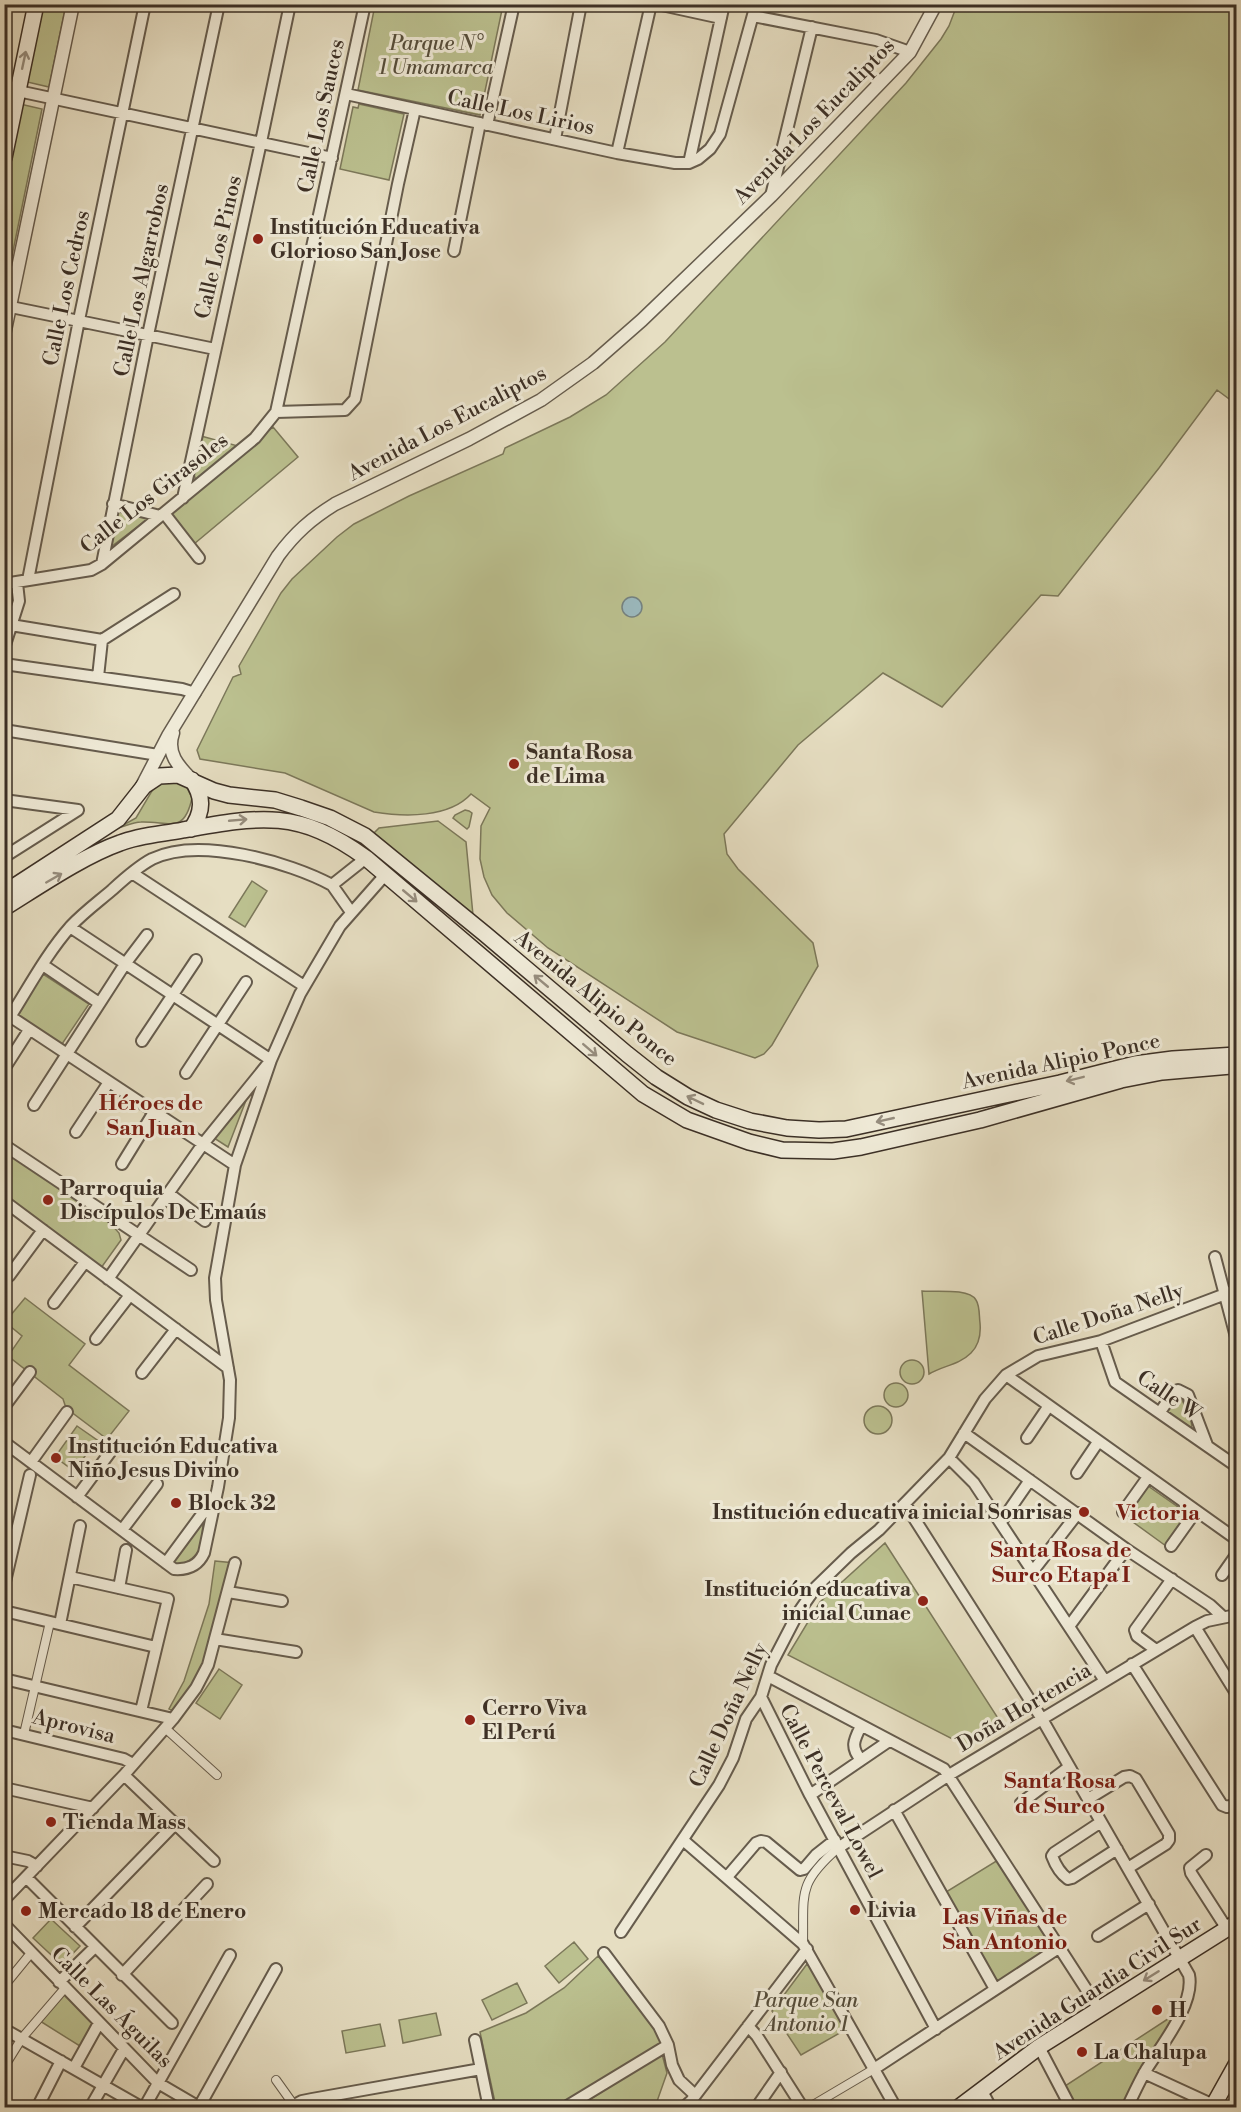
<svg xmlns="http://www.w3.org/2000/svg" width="1241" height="2112" viewBox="0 0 1241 2112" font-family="'Libre Bodoni',serif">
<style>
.green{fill:#bbc08f;stroke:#7c785a;stroke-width:1.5}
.water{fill:#9bb9be;stroke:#758281;stroke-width:1.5}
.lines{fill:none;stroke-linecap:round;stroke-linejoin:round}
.pedestrian-casing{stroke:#665c4d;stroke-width:10}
.minor-casing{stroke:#665c4d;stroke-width:14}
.tertiary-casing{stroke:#665c4d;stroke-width:15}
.secondary-casing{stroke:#3c3026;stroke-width:18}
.pedestrian{stroke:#efead7;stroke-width:8}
.minor{stroke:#efead7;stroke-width:10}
.tertiary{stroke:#efead7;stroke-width:12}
.secondary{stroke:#efead7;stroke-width:15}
.oneway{stroke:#968d7e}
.poi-dot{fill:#8f2418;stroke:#efead7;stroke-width:2}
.labels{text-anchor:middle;stroke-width:6;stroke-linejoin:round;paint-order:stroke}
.park-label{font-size:21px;font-style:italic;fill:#554d3b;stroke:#efead7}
.street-label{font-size:21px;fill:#3c3026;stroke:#efead7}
.poi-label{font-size:21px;font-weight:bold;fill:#3c3026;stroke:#efead7;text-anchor:start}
.neighbourhood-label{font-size:22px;font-weight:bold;fill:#7a1f14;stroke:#efead7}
</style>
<rect width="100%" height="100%" fill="#e6dec2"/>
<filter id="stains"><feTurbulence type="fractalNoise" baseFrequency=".00333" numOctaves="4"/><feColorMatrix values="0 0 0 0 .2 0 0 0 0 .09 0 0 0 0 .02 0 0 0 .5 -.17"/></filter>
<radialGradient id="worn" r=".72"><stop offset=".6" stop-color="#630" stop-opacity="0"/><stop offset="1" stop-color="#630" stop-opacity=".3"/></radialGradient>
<path class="green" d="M39,5H66L49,87L23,81Z
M375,5H503L480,115L358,90Z
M957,5H1236V404L1217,390L1159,468L1058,596L1041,595L942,707L883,673L798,745L724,834L727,854L738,869L813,943L818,966L772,1045L764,1054L755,1058L677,1032L548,948L507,913L492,895L484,877L480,859L481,826L490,808L471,794C449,818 405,817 374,812L285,773L200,759L197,750L233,677L241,674L239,666L281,593L292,579L337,537L354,524L409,496L503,454L505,448L570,417L606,395L665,342L906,83L941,39L949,26Z
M20,104L42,109L5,290V172Z
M359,104L404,114L389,180L340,169L353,107L358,108Z
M273,427L298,457L194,544L169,514Z
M201,436L238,446L196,480L194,475Z
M118,508L149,518L112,546H109Z
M164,780L185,784L192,798C184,835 169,821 141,822C134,822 125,826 118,828L136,818L156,784Z
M465,810L469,811L472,813L469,827L467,829L453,818L455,815Z
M438,821L466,842L473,915L469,916L374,833L379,828Z
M252,881L267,891L245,927L229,917Z
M43,974L89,1004L60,1047L14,1017Z
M250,1090L228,1147L214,1138Z
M4,1151L110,1223L119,1233L121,1240L101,1268L5,1198Z
M922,1291C936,1292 969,1288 976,1300C980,1306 979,1316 980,1323C981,1334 979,1345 971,1353C959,1365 942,1366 929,1374Z
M25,1298L85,1344L69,1365L129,1411L107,1439L66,1408L63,1399L8,1356L22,1336L5,1322Z
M900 1372a12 12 0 1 1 24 0a12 12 0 1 1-24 0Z
M884 1395a12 12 0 1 1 24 0a12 12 0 1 1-24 0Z
M1175,1398L1182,1400C1186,1409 1194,1421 1191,1430L1167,1412V1408Z
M864 1420a14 14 0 1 1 28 0a14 14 0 1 1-28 0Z
M77,1426L97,1440L74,1471L55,1457Z
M1148,1486L1188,1514L1166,1546L1126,1517Z
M203,1520C202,1544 203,1557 178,1566L170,1560Z
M885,1543L1003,1726L968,1747L788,1655L820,1602Z
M215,1561L235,1563L208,1665L178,1713L169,1709L184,1681L209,1604Z
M219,1669L242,1685L220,1719L196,1703Z
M998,1860L1053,1948L995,1984L946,1892Z
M51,1919L80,1946L62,1965L33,1938Z
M574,1942L588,1959L559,1983L545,1966Z
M598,1956C622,1985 648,2012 663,2046L560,2107H496L480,2032L526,2013L564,1988Z
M807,1964L815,1972L845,2030L801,2055L772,2011Z
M517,1983L527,2003L492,2020L482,2000Z
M64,1991L99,2023L83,2048L40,2021Z
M436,2013L441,2035L403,2043L399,2020Z
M1174,2015L1122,2107H1076L1065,2086Z
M380,2024L385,2046L346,2053L342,2031Z
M662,2054L667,2073L655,2107L576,2108Z"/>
<path class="water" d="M622 607a10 10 0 1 1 20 0a10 10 0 1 1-20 0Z"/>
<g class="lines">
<defs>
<path id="pedestrian" d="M165,1728L217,1775
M24,1734L50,1622
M803,1944C804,1893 797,1884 838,1848
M4,1986L31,1953
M4,2067L22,2038L65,1988
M276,2080L296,2108
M808,2108L874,2069"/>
<path id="minor" d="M657,4L721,18
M753,16L876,40L910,52
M18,91L332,158
M346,94L617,153L675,163H689L698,159L710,149L720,134L756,4
M487,125L514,4
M555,139L581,4
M617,153L651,4
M689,163L724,4
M771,196L812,27
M454,251L480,123
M11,307L215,349
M276,412L345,410L355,399L398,184L415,109
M183,498L261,142L290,4
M113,504L160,516
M164,513L199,558
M102,564L148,335L219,4
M28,580L79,320L145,4
M4,584L91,570L102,564L255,438L276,412L365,4
M11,625L102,640L174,594
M4,648L19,601L17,583
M4,664L182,689L195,693
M98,677L102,640
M4,730L158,755
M4,800L78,810
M4,857L78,810
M132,873L304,986
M332,885L351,912
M43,965L99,1003
M5,1013L235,1165
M10,1017C29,987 47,953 71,926C83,913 98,902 112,890C124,879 137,867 152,859C199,836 289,862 332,885L366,858
M142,1041L196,960
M4,1069L29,1030
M186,1073L246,982
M34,1105L125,964L147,935
M76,1132L109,1082
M4,1145L191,1270
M122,1164L154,1112
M168,1193L205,1221
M4,1201L228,1368
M1215,1257L1236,1337
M9,1276L43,1230
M108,1279L203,1144L271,1060L300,994L340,926L385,875
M54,1303L85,1262
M96,1339L130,1295
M1101,1341L1115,1382L1236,1466
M142,1373L176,1329
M1006,1375L1236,1539
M4,1407L30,1372
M1160,1412L1174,1392L1178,1390L1188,1395L1207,1445
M964,1433L1126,1549L1210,1605L1223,1617
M1027,1438L1048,1407
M4,1442L174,1569C188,1570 198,1566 204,1553L218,1487L229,1418L230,1380L216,1300L215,1278L235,1165L271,1060L70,927
M949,1458L974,1483L1105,1681
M31,1462L67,1412
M1077,1473L1098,1442
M77,1497L114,1447
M905,1504L1042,1719L1189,1975C1195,2004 1161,2046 1146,2070C1139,2082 1133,2095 1127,2108
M1123,1512L1148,1477
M1001,1522L1030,1480
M122,1530L157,1484
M1171,1546L1196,1511
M166,1563L214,1498
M1033,1571L1078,1513
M1222,1575L1236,1555
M70,1577L168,1599L141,1711
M4,1586L30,1475
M119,1588L126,1550
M228,1592L282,1601
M4,1611L156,1647
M60,1624L80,1526
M1070,1625L1126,1549
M1195,1627L1236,1693
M215,1639L296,1652
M1156,1650L1137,1636L1135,1630L1172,1579
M1132,1664L1222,1805L1227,1807L1236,1804
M768,1676L944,1769L1099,2009
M4,1679L173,1719
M761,1697L810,1795L936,2029
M861,1726C854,1740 850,1747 861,1760
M4,1730L124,1759L133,1764
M124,1775L214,1861
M4,1788L93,1808
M810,1795L889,1741
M1088,1799L1124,1777L1130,1776L1136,1779L1169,1834V1840L1166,1844L1128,1868
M1021,1803L1069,1767
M894,1810L995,1989
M1101,1822L1054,1853L1052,1856C1055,1864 1061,1874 1068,1879L1072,1878L1117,1849
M683,1840L803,1944L896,2108
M838,1848L949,1775L1195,1627L1207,1621L1236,1615
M1206,1855L1190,1868L1191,1873L1227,1929
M4,1856L28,1861L37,1866
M26,1877L172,2023
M727,1877L756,1843L761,1841L766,1842L800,1870L804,1869L816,1855L835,1840
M4,1900L124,1775L173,1719L196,1688L208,1665L235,1563
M4,1924L158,2083L199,2107L276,1969
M75,1927L175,1824
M621,1932L719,1785L733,1758L746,1719L761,1697L771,1665L798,1613L816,1587L851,1553L879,1530L949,1458L985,1399L1006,1375L1038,1356L1101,1341L1236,1290
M1098,1936L1149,1904
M604,1953L659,2026L668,2045L672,2065L679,2080L695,2095
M122,1975L207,1884
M59,1982L95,1947
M748,2026L757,2036L803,2108
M4,2029L143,2108
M475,2040L489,2108
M1039,2047L1071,2108
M74,2068L99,2023
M874,2069L1060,1947
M1144,2073L1218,2107
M981,2089L991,2108
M37,2108L61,2061
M90,2108L124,2049
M144,2108L230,1955
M289,2108L302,2101L312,2099L481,2069
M564,2108L668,2045
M683,2108L691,2101L807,1949
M756,2108L781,2072"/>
<path id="tertiary" d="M4,335L73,4
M173,733C166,753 178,766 192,780
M141,788L168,736L278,556C295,533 311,519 335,504L469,439L541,400L593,363L642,320L771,196L910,52L936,4"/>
<path id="secondary" d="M4,158L36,4
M191,829C203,813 204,797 192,780
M4,893L118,819L144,786L159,776L178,775L214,791L229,795L275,800L301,808L330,818L365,836L485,934L627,1054L656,1077L688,1097L716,1110L750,1121L787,1128L819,1130L846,1129L1060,1083L1135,1064L1173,1059L1236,1055
M4,908C38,887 83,856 120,843C140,835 162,834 183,830C261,816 299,809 366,858L643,1094L687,1120L749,1142L782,1150L833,1151L861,1147L980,1120L1121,1080L1162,1072L1231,1066
M958,2108L1039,2047L1236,1923
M1212,2108L1236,2065"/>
</defs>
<use href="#pedestrian" class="pedestrian-casing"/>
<use href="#minor" class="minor-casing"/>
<use href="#tertiary" class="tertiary-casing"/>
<use href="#secondary" class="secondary-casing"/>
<use href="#pedestrian" class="pedestrian"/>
<use href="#minor" class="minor"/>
<use href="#tertiary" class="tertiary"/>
<use href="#secondary" class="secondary"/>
</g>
<defs><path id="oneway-shaft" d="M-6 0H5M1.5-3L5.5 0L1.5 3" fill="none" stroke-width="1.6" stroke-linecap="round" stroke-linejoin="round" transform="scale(1.5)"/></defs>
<g class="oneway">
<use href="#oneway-shaft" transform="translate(24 60) rotate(-78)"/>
<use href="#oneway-shaft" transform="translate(238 820) rotate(-5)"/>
<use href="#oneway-shaft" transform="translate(54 878) rotate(-30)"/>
<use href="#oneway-shaft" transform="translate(410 896) rotate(40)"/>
<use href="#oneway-shaft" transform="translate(541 981) rotate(-140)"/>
<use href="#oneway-shaft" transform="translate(590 1050) rotate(41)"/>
<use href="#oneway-shaft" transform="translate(1075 1079) rotate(166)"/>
<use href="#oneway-shaft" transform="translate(695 1100) rotate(-154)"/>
<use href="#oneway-shaft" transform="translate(885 1120) rotate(167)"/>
<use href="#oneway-shaft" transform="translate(1151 1976) rotate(148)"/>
</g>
<g class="poi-dot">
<circle cx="258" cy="239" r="6"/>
<circle cx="514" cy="764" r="6"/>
<circle cx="48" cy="1200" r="6"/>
<circle cx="56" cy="1458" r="6"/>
<circle cx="176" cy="1503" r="6"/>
<circle cx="1084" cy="1512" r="6"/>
<circle cx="923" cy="1601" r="6"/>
<circle cx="470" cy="1720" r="6"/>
<circle cx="51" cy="1822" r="6"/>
<circle cx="855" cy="1910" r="6"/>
<circle cx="26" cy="1911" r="6"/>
<circle cx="1157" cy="2010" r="6"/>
<circle cx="1082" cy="2052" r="6"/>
</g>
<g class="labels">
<g class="park-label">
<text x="436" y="50">Parque N°<tspan x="436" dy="24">1 Umamarca</tspan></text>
<text x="806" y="2007">Parque San<tspan x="806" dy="24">Antonio 1</tspan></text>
</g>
<g class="street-label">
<text transform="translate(521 112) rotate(12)" y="7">Calle Los Lirios</text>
<text transform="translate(321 116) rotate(-78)" y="7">Calle Los Sauces</text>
<text transform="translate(814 121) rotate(-46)" y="7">Avenida Los Eucaliptos</text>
<text transform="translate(218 247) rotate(-77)" y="7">Calle Los Pinos</text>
<text transform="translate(141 280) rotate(-78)" y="7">Calle Los Algarrobos</text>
<text transform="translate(66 288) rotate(-78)" y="7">Calle Los Cedros</text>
<text transform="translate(447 423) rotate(-28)" y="7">Avenida Los Eucaliptos</text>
<text transform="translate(154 493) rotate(-38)" y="7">Calle Los Girasoles</text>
<text transform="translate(596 998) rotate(39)" y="7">Avenida Alipio Ponce</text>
<text transform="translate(1061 1061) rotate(-12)" y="7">Avenida Alipio Ponce</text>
<text transform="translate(1108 1314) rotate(-18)" y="7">Calle Doña Nelly</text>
<text transform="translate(1169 1395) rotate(34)" y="7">Calle W</text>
<text transform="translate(1024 1707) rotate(-31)" y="7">Doña Hortencia</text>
<text transform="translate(728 1715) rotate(-65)" y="7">Calle Doña Nelly</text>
<text transform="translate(74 1726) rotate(14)" y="7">Aprovisa</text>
<text transform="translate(831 1791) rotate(62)" y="7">Calle Perceval Lowel</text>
<text transform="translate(1097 1988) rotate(-33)" y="7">Avenida Guardia Civil Sur</text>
<text transform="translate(112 2007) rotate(45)" y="7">Calle Las Águilas</text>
</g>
<g class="poi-label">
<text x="270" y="234">Institución Educativa<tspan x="270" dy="24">Glorioso San Jose</tspan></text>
<text x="526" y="759">Santa Rosa<tspan x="526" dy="24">de Lima</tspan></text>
<text x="60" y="1195">Parroquia<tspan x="60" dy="24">Discípulos De Emaús</tspan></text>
<text x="68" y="1453">Institución Educativa<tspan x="68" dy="24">Niño Jesus Divino</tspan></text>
<text x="188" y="1510">Block 32</text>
<text x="1072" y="1519" text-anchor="end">Institución educativa inicial Sonrisas</text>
<text x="911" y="1596" text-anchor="end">Institución educativa<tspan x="911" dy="24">inicial Cunae</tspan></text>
<text x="482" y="1715">Cerro Viva<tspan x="482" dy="24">El Perú</tspan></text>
<text x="63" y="1829">Tienda Mass</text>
<text x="867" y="1917">Livia</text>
<text x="38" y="1918">Mercado 18 de Enero</text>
<text x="1169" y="2017">H</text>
<text x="1094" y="2059">La Chalupa</text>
</g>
<g class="neighbourhood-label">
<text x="151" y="1110">Héroes de<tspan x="151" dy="25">San Juan</tspan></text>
<text x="1158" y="1520">Victoria</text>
<text x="1061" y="1557">Santa Rosa de<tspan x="1061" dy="25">Surco Etapa I</tspan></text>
<text x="1060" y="1788">Santa Rosa<tspan x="1060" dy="25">de Surco</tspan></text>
<text x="1005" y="1924">Las Viñas de<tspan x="1005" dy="25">San Antonio</tspan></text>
</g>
</g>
<rect width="1241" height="2112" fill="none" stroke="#e6dec2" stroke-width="24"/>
<rect x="6" y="6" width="1229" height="2100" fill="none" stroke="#3c3026" stroke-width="3"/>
<rect x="12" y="12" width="1217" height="2088" fill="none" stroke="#3c3026" stroke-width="1.5"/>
<rect width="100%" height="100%" filter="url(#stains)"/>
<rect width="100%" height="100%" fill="url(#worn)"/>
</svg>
